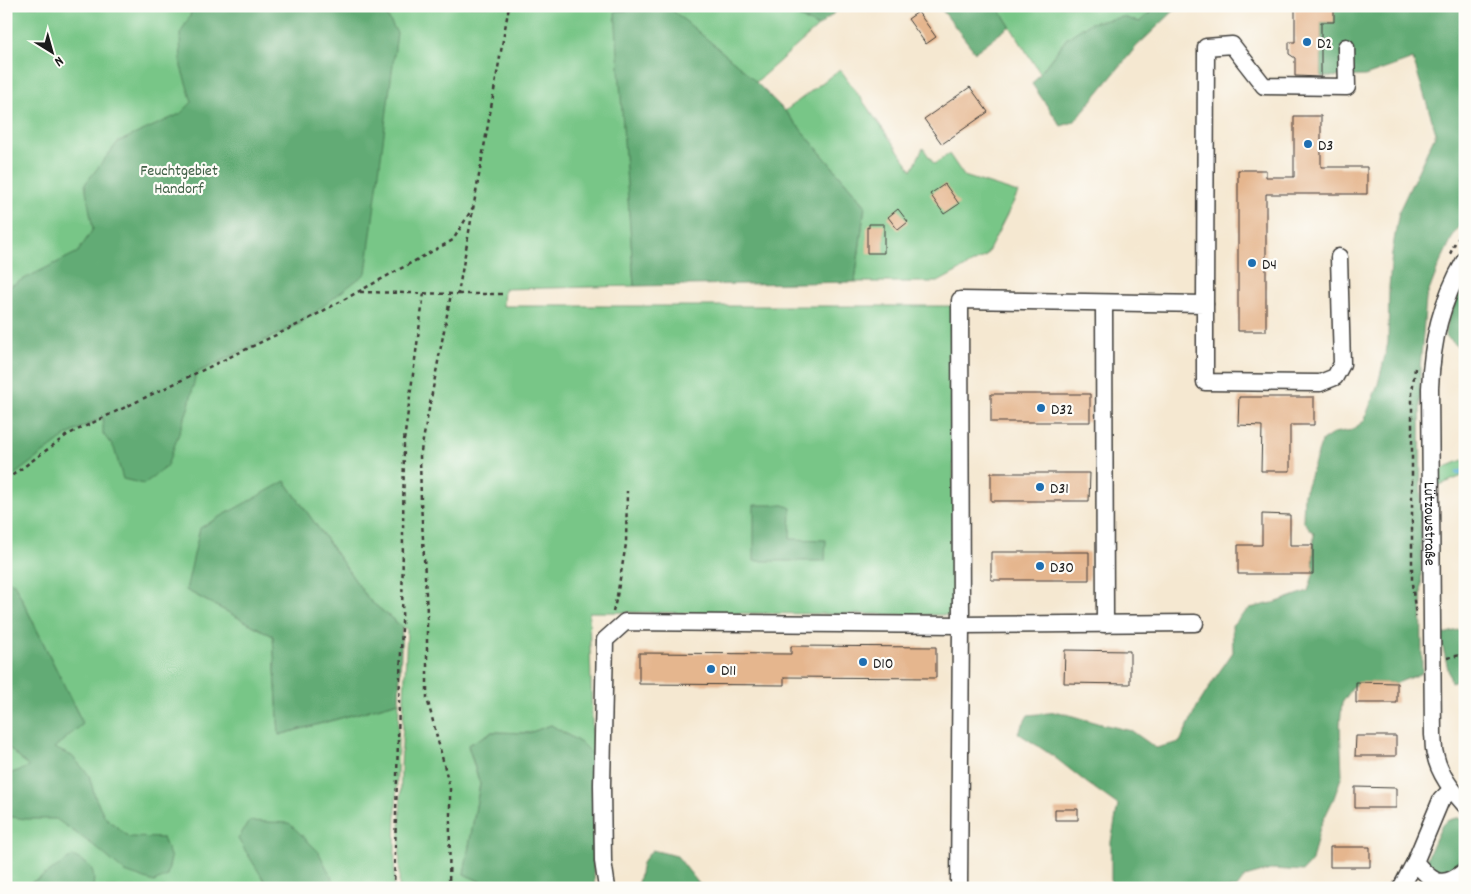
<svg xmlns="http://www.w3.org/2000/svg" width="1471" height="894" viewBox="0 0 1471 894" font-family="Dekko,sans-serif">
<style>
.green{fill:#78c687;stroke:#4a7152}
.forest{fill:#62ab74;stroke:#3f6448}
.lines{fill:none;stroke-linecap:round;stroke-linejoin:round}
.stream{stroke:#5aaed6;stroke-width:4.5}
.building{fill:#e5b68e}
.minor-casing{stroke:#3d3b37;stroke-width:19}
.path{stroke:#3d3b37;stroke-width:2.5;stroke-dasharray:4 4;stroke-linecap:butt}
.minor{stroke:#fff;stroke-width:16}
.poi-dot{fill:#1f6fb2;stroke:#fdfcf7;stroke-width:2}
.labels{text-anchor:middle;stroke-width:4.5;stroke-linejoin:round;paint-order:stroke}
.poi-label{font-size:16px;fill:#1c1c1c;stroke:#fdfcf7;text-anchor:start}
.park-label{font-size:16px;fill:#416047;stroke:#fdfcf7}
.street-label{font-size:16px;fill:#1c1c1c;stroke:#fdfcf7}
</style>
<rect width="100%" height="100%" fill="#fdfcf7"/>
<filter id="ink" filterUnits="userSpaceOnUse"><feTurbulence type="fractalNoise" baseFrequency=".02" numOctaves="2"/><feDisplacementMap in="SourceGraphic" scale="10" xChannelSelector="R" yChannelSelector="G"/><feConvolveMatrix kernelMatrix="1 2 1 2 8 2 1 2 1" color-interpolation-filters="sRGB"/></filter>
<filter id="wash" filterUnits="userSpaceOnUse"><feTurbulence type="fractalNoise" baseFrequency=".0096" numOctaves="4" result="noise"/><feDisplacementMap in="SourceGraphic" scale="20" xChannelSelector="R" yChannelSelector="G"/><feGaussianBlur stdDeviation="1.12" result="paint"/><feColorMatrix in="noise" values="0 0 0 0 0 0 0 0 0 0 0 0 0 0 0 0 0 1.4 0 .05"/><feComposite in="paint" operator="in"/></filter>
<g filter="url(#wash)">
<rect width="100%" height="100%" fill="#f5e8d1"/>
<path class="green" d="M6,6H366L397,33L381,6H755L787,10L818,27L756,82L744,70L674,12H616L634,286L504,289L503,306H954L953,615L589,612L593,755L581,743L551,725L529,733L492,732L468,746L480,784L464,874L494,888H399L401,766L407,629L402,627L369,600L285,481L186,590L273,636L279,735L399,702L394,888H6V745L29,767L83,724L14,583L6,580V480L67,435L301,323L104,404L6,467Z
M997,6H1157L1139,22L1122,17L1067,38L1040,73Z
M840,69L912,170L923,148L934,164L949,154L964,176L1018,193L986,256L938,282H855L865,205L785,111Z
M1465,459V475L1437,486L1436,471Z"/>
<path class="forest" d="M192,6H381L397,33L366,273L301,323L196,373L189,406L167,466L144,484L123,479L114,448L103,434V417L67,435L6,481V288L78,252L93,229L85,184L118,142L180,114L192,102L181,67L180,34L190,16Z
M756,6H842L818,27L787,10Z
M939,6H997L1010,26L975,52Z
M1157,6H1179L1136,47L1074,122L1061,126L1032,84L1067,38L1090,23L1123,17L1140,22Z
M1334,6H1465V221L1455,232L1439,265L1426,299L1420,368L1422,673L1397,683H1356L1342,703L1340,724L1342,775L1334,798L1320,827L1312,861L1303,871L1274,869L1245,877L1237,888H1111V842L1118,805L1087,783L1053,756L1018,733L1028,715L1059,712L1097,723L1132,731L1156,748L1180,742L1197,707L1215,678L1233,652L1232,625L1250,608L1277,602L1308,591L1313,575L1314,533L1303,521L1304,494L1322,441L1334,433L1352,430L1364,421L1378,384L1388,343L1389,287L1392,253L1399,211L1436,133L1413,59L1365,76L1321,77V22H1333Z
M671,9L744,70L785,111L865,205L855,282L634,286L615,11Z
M1465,281V352L1445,336L1447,322Z
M285,481L369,600L402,627L399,702L279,735L273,636L186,590L200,528Z
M754,505H784L791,508L790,539L826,540L825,561H754Z
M6,580L14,583L83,724L54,748L72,756L89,775L95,797L105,817L129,837L163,838L171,858L167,876L154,882L125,872L93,845L56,819H25L6,816V775L29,767L6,745Z
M1465,628V678L1451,682L1440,635Z
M551,725L581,743L593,755V860L595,888H494L464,874L480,784L468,745L492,732L529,733Z
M1456,818H1465V863C1460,866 1456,870 1451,872C1441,877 1427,869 1427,858L1442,825L1446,821Z
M249,821L289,823L318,851L337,888H269L238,839Z
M652,850L677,856L700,885L728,888H637L642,863Z
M73,856C90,865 96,867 93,888H19L40,878Z"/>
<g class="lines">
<path class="stream" d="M1458,473L1465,471"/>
</g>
<g id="blocks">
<path class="building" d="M1295,6H1334V22H1321V77L1295,76V58L1289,54V42H1295Z
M918,12L936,37L926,44L908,19Z
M970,87L988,112L942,144L924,119Z
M1294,116H1321V167H1367V194H1266V331H1238V170H1266V177H1294Z
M945,184L959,204L944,214L930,194Z
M898,209L908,222L898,230L888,217Z
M869,224H884V253H867V227L869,228Z
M991,394H1090V422H991Z
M1239,397H1314V425H1290V471H1261L1262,426L1238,425Z
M991,473H1090L1089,501H991Z
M1262,514L1290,515V545H1313V574H1238V545H1262Z
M991,552H1089V580H991Z
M791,646L936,647V678L784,677V685L639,684V653L791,654Z
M1065,650L1130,651V684L1064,683Z
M1356,682L1397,683V703H1356Z
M1356,736H1396V756H1355Z
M1355,787L1396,788V808H1355Z
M1055,809H1078V820H1055Z
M1330,847H1370V867H1330Z"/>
</g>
</g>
<g filter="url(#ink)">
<use href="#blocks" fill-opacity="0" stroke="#3d3b37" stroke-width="1"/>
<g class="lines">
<defs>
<g id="minor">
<path id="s1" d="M1465,260C1441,302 1432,340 1430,388L1433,735C1434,741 1433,748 1435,754C1439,774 1452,790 1465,805"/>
<path d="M1104,303L1105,624"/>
<path d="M1205,304L1206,47L1232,45L1264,86L1347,87L1346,47"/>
<path d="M1415,862C1432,882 1441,890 1465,871"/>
<path d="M607,888L603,861L602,785L605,640L625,622L961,625L1195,623"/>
<path d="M959,888L961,625L960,300L1205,304V382L1320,383L1335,377L1342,364L1339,257"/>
<path d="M1401,888L1415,862L1441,800L1451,790"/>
</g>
</defs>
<use href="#minor" class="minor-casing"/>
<path class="path" d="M1450,254L1455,243L1465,229
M360,292L458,294L509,6
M458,294H504
M1415,368L1412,393V583L1416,617
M6,480L67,435L301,323L453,240L475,204
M613,612L617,596L626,544L627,491
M1447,658L1465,654
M394,888L399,702L402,627L404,441L424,293
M449,888L450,820V788L427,698V613L421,502L420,456L451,294"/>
<use href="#minor" class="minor"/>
</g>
</g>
<g class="poi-dot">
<circle cx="1307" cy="42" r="5"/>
<circle cx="1308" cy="144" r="5"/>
<circle cx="1252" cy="263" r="5"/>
<circle cx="1041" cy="408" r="5"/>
<circle cx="1040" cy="487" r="5"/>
<circle cx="1040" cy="566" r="5"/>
<circle cx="863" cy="662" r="5"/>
<circle cx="711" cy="669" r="5"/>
</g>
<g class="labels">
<g class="poi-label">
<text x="1317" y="48">D2</text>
<text x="1318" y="150">D3</text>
<text x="1262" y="269">D4</text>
<text x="1051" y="414">D32</text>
<text x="1050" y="493">D31</text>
<text x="1050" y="572">D30</text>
<text x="873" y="668">D10</text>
<text x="721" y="675">D11</text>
</g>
<g class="park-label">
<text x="179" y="175">Feuchtgebiet<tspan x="179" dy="18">Handorf</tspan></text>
</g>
<g class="street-label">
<text dy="6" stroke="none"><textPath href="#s1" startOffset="270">Lützowstraße</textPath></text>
</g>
</g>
<rect width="1471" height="894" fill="none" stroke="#fdfcf7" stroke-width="25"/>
<g transform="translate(52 52) rotate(143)" stroke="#fdfcf7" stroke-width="4" paint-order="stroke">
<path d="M0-4L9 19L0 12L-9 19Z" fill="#1c1c1c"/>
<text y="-8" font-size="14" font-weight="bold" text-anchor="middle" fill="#1c1c1c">N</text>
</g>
</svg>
